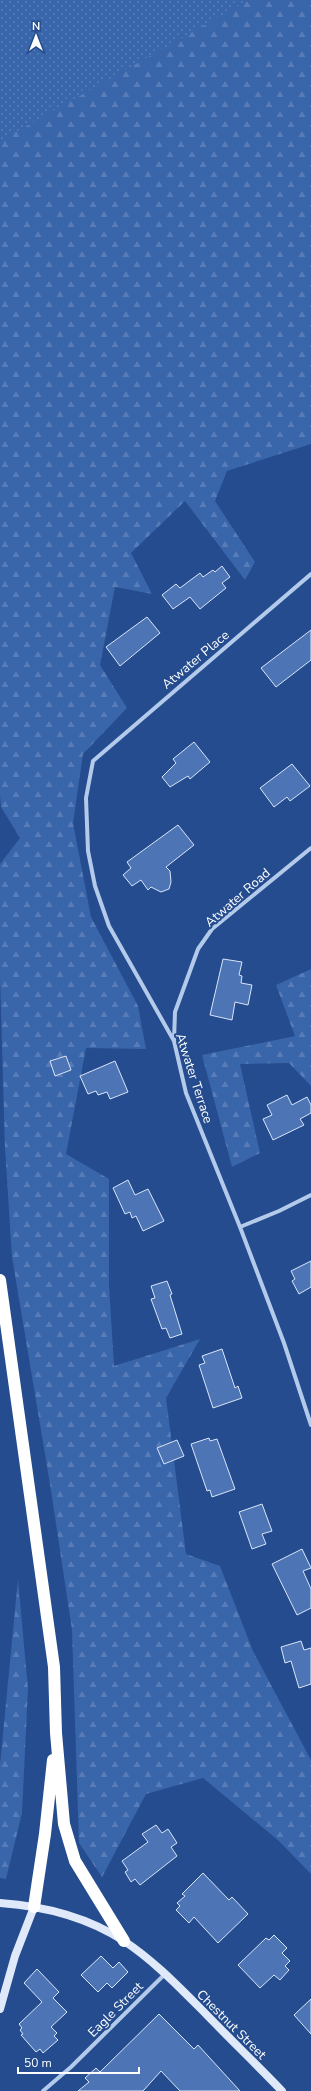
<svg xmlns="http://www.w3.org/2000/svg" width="311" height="2091" viewBox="0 0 311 2091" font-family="'Nunito Sans',sans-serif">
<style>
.forest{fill:url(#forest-firs)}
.park{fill:url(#park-dots)}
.building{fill:#4d75b5;stroke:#d9e5f8}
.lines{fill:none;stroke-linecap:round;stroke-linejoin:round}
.minor{stroke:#b4caeb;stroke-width:4}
.secondary{stroke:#e0e9f9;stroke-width:8}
.motorway{stroke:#fff;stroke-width:12}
.labels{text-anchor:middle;stroke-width:4;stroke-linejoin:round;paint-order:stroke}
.street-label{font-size:13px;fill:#fff;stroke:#244c8e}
</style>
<defs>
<pattern id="forest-firs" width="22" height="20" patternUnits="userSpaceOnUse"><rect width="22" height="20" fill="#3965ab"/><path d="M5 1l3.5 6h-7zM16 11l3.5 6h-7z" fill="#577cb8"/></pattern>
<pattern id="park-dots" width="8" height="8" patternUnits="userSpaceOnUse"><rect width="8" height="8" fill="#3965ab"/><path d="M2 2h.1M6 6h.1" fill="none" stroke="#577cb8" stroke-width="1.8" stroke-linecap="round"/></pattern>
</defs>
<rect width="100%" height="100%" fill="#244c8e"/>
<path class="forest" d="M0,0H311V444L227,471L215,501L255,562L245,580L185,501L131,553L152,594L115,587L100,665L127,708L83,754L73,823L91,917L138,1006L146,1049L86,1048L66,1154L109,1179V1285L114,1366L200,1339L166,1398L186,1554L220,1566L253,1651L311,1760V1874L279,1841L203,1778L146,1794L102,1877L79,1843L72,1630L50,1484L12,1257L5,1148L0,976V864L20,838L1,807L0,795Z
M311,969V1086L289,1063L240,1064L260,1153L232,1167L202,1055L295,1036L276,985Z
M18,1579L28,1689L22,1813L6,1879L0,1878V1765Z"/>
<path class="park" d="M0,0H249L0,141Z"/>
<path class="building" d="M222,566L230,577L222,583L226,588L200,609L190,597L173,609L162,595L176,584L180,588L200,573L203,577L213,570L215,572Z
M147,617L160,633L120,666L106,647Z
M311,630V660L276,687L261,668Z
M194,742L210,762L190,779L188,776L170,787L162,777L176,763L173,759Z
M292,764L310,786L290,801L287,797L274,807L260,788Z
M178,825L194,845L166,867L170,871L171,882L169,889L161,892L151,887L148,890L141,880L132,886L123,875L131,868L127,862Z
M223,959L242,962L239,975L242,976L241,983L252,985L248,1005L235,1002L232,1020L210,1015Z
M66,1056L71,1070L55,1076L50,1061Z
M115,1061L128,1092L110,1099L107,1092L98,1095L96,1091L88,1094L80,1076Z
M287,1095L292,1105L307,1097L311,1105V1113L300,1119L304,1125L273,1140L263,1119L272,1115L267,1105Z
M128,1180L135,1195L148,1189L164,1221L143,1231L136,1216L132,1218L130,1212L125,1214L113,1188Z
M311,1261V1287L299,1294L292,1281L295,1279L291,1271Z
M167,1281L172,1294L170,1295L182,1334L170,1338L166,1328L162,1329L151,1299L155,1298L151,1286Z
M222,1349L235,1388L238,1386L242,1398L213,1408L199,1365L205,1363L202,1356Z
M209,1438L210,1441L217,1439L235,1489L212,1497L210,1490L207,1491L191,1444Z
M177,1440L184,1456L164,1464L157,1448Z
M262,1504L272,1531L262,1534L266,1544L252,1549L239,1512Z
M302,1549L311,1568L303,1571L311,1589V1608L297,1615L272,1564Z
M301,1641L304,1650L311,1648V1684L299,1688L291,1661L285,1663L281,1647Z
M156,1825L162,1833L168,1829L177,1843L171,1847L177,1856L140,1885L135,1879L131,1882L125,1872L128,1870L122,1861L148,1842L142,1834Z
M203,1873L229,1900L232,1897L248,1914L218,1943L194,1917L189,1923L176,1910L180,1906L177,1903L185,1896L182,1894Z
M274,1935L287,1948L282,1953L290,1961L285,1966L289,1970L280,1980L274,1975L260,1988L238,1965L266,1938L269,1940Z
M101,1956L113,1968L119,1962L128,1972L112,1988L107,1983L98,1992L81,1975Z
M37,1969L59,1992L53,1998L67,2012L51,2027L57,2033L54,2036L58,2040L43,2053L40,2049L36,2052L21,2035L23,2034L20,2030L22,2028L19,2024L42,2002L24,1983Z
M311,1999V2034L294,2015Z
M159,2014L194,2049L198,2045L240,2091H180L161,2071L143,2091H78L89,2082L85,2078L96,2068L100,2072Z"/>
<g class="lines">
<path class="minor" d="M311,574L93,761L86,798L88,851L95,886L109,926L174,1041L186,1093L240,1227L284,1343L311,1425
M174,1041L175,1012L198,949L212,929L311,848
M240,1227L279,1211L311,1195
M43,2091L71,2067L165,1974"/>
<path class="secondary" d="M0,1903C43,1906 87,1917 124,1941C153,1960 178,1986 203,2011C229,2038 256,2064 282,2091
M0,2009L15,1956L34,1907"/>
<path class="motorway" d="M0,1280L54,1667L56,1733L64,1824L75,1861L124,1941
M34,1907L45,1834L53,1760"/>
</g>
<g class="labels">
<g class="street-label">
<text transform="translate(195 659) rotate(-40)" y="5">Atwater Place</text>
<text transform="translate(237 897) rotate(-41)" y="5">Atwater Road</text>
<text transform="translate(195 1078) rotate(72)" y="5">Atwater Terrace</text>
<text transform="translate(115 2009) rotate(-45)" y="5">Eagle Street</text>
<text transform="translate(232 2024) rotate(45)" y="5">Chestnut Street</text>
</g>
</g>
<g transform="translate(36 36)" stroke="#244c8e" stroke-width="3" paint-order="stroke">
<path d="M0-3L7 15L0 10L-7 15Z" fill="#ffffff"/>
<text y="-6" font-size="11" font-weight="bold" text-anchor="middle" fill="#ffffff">N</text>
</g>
<path d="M18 2067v6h121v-6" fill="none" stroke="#ffffff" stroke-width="2"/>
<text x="24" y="2067" font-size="12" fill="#ffffff" stroke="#244c8e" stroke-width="3" paint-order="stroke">50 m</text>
</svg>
